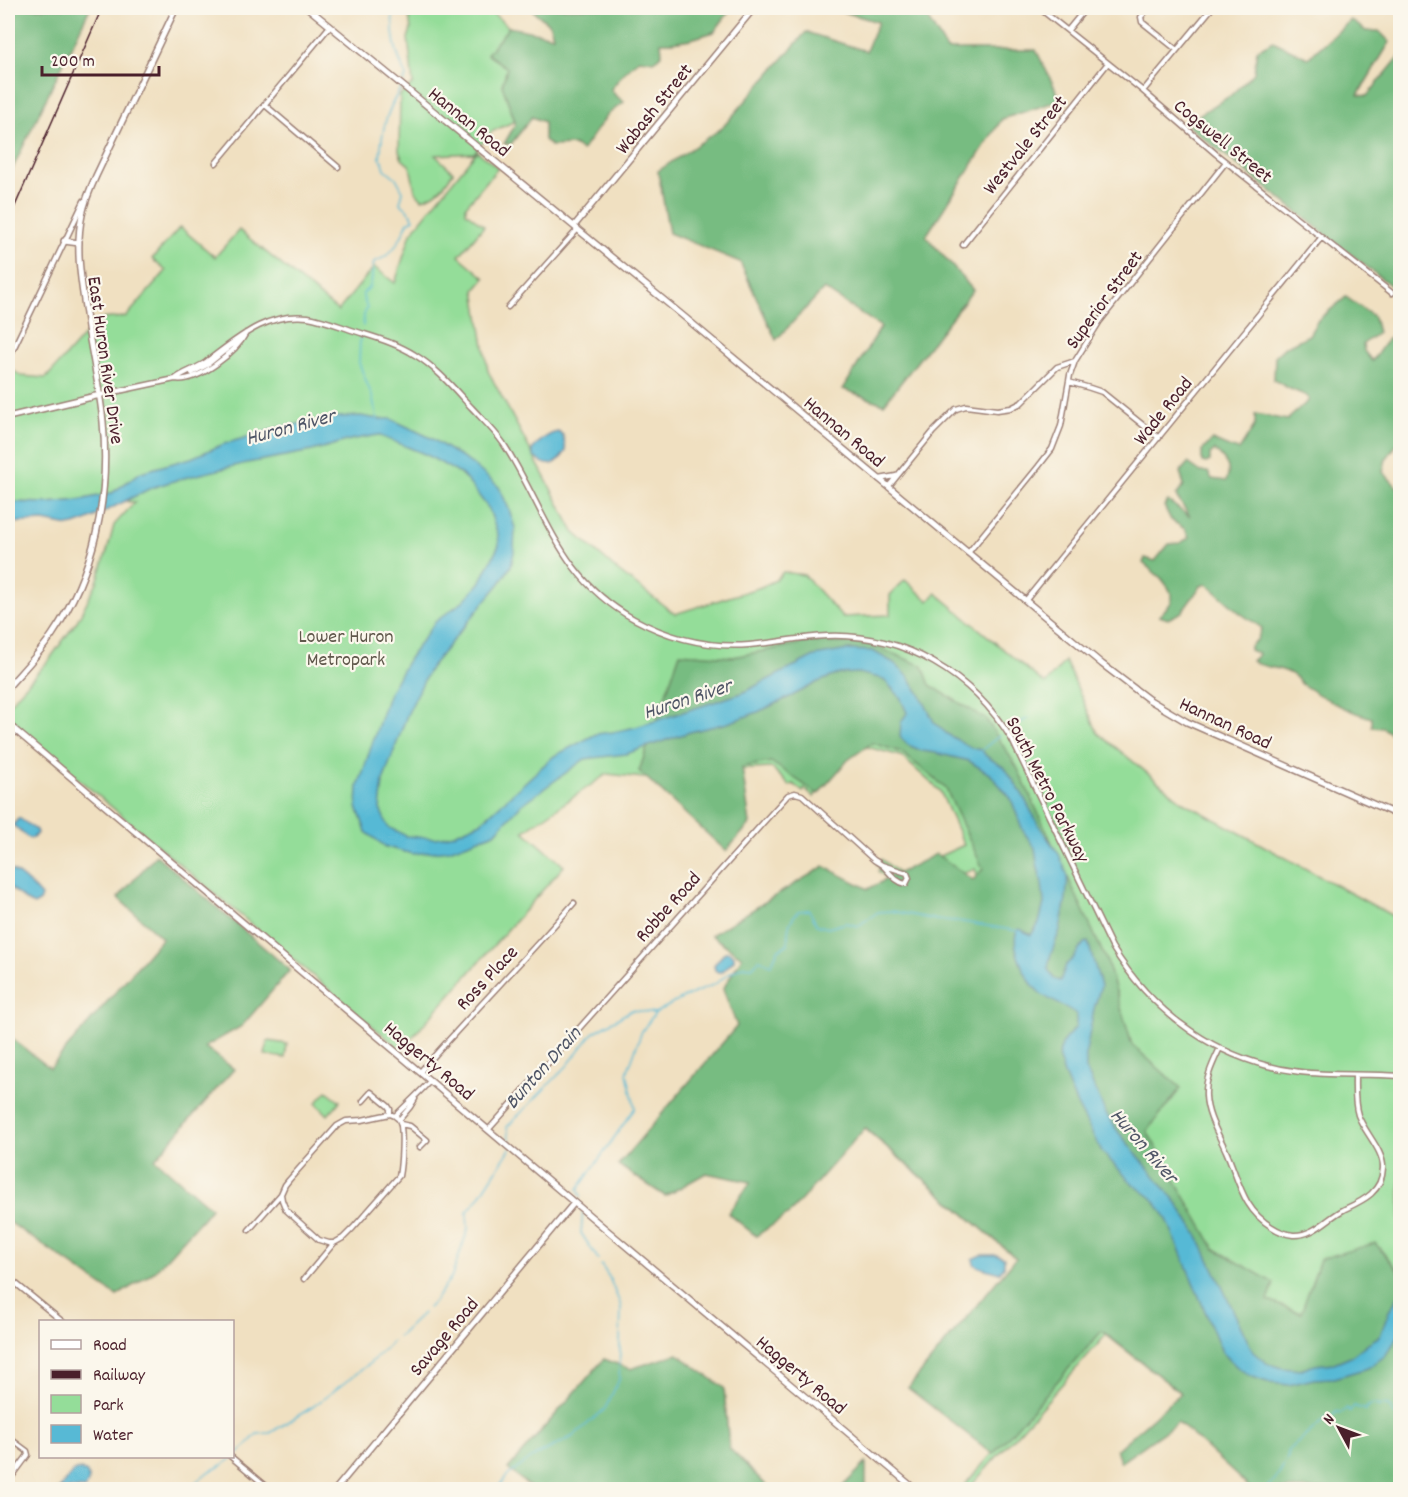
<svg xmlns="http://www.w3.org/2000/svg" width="1408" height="1497" viewBox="0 0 1408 1497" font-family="Dekko,sans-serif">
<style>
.green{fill:#94dd99;stroke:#6f7e62;stroke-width:1.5;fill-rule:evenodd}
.forest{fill:#77bc81;stroke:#606e56;stroke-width:1.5}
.water{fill:#57b9d5;stroke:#506c80;stroke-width:1.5}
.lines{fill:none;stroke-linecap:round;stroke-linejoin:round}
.stream{stroke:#57b9d5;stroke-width:1.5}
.street-casing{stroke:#9d8076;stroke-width:7}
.secondary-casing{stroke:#9d8076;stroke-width:8}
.street{stroke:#fff;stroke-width:4}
.secondary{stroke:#fff;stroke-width:5}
.rail{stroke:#4a1f2b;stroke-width:1.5}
.labels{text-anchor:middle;stroke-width:4.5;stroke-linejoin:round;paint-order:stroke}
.street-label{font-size:20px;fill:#4a1f2b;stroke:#fbf7ec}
.park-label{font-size:20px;fill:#60584c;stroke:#fbf7ec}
.water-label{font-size:21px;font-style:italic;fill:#4f5566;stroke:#fbf7ec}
</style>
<rect width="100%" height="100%" fill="#fbf7ec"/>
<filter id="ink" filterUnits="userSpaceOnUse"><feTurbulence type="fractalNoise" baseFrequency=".0167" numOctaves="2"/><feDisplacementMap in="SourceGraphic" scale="12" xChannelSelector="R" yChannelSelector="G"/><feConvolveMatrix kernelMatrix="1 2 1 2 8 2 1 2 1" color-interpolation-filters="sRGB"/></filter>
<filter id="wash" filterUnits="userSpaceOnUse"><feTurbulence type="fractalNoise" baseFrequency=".008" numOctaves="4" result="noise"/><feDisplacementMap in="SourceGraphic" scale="24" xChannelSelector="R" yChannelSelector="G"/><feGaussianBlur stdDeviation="1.35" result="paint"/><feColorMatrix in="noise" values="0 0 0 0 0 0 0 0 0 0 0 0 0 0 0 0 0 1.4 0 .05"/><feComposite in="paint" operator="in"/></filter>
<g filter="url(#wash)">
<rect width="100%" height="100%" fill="#f0e0c1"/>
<path class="green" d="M411,8H486L509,27L487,54L508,68L502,85L515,121L491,132L474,153L435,155L453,172C445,185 438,195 422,199L415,191L410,166L402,159L399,151L400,95L413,84L408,38L411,29L409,16Z
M477,151L498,168L466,206V212L484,226L459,256L485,278L475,290L488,371L574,532L618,571L675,614L761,587L776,580L783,572L804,575L842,617L890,615V595L905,580L929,601L936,593L1045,684L1065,661L1098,733L1183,802L1400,920V1489H1305L1106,1335L968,1489H961L1101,1331L787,1062L674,1192L631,1156L891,881L878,871L881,868L877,864L881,859L900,874L964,845L940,791L901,756L856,744L839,756L814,797L805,789L803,792L793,784L790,786L772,768L682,772L653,779L607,774L524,831L564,866L401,1050L8,720V705L49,660L77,621L97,582L108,548L114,525L135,502H128L127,482L112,493L80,500L48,503L8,502V367L21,376L46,378L99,319L126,317L166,271L152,259L180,227L215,257L239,230L338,311L374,267L395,283L411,233ZM975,869L994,922L910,894Z
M268,1041L287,1044L285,1058L265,1055Z
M327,1091L340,1101L328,1115L316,1103Z"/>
<path class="forest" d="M8,8H90L8,178Z
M530,8H732L714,32L691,39L672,42H661L662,54L654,61L639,59L623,74L611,89L615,95L624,102L607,115L582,151L574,145L551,146L544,140V122L532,117L511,144H504L515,125V121L502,85L507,68L487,54L509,27L553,36L550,25Z
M830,8H921L947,50H1036L1061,100L1002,119L926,236L973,290L884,404L843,389L881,327L824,289L776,340L740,262L669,233L658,171L722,128L806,32L866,51L878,22Z
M1351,20L1366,31H1379L1390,42L1358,95L1367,96L1400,56V293L1188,126L1200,114L1230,96L1254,73L1257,50L1273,41L1308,58Z
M1346,297L1374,317L1378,333L1363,344L1364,351L1372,361L1387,340L1395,334L1400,339V440L1386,459L1383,472L1400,490V647L1399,650H1400V734L1395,732L1390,733L1383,728L1372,727V718C1351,713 1321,697 1303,685C1299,682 1297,677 1293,675C1281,666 1264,669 1252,661L1259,654L1250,650V646L1257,640L1262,628L1240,613L1207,584L1201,586L1182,612L1168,619L1159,616L1171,603V593L1168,587L1161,578L1143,563L1145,558L1155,561L1169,544L1180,543L1189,538L1185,529L1171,520L1164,506L1168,501L1190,517L1176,496L1184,485L1180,472L1188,463L1201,472H1208L1212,479L1226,481C1233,467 1224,460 1215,450L1210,454V461L1206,463L1202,462V451L1212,440L1231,448L1239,450L1255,425V414L1287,420L1309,400L1307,396L1288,388L1274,380L1275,356L1285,347L1309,335L1318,320Z
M809,642L870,644L923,666L930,685L986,719L1017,767L1108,964L1132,1045L1181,1088L1147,1131L1215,1249L1274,1283L1268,1301L1301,1313L1320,1259L1375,1243L1398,1270L1400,1259V1489H1247L1249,1487L1178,1422L1121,1462L1116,1450L1181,1393L1102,1331L993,1454L908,1388L1016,1258L865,1128L789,1214L756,1236L728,1213L751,1182L706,1173L665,1196L618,1165L737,1026L723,989L742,957L711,935L824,866L868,889L936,854L973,880L983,869L945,787L901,752L872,743L848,760L818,794L771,762L742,767L750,824L726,851L639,771L680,653L733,657Z
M156,855L290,970L242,1026L205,1047L234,1069L155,1159L211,1208L203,1218L154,1272L117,1296L8,1221V1036L50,1068L162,938L118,898Z
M678,1354L724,1388L729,1448L770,1489H533L508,1469L604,1359L630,1369Z
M866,1463V1489H840Z"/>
<path class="water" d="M361,416L378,419H391L431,438L472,464L499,487L509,509L515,528L514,552L511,566L500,583L430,668L407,715L383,781L380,809L388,827L406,836L436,838L454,834L481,822L554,756L596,734L613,732L636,727L742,693L814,656L848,650L873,651L894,663L908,676L920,694L934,722L947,734L971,748L982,750L986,756L1005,768L1021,792L1038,824L1059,854L1068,876L1066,899L1060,930L1050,957L1048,969L1054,979L1060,981L1066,965L1074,957L1084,943L1088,942L1101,986L1094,1009L1086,1052V1069L1106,1114L1120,1134L1177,1203L1198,1236L1253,1352L1268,1364L1283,1368L1300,1370L1315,1365L1334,1363L1353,1355L1368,1343L1380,1336L1389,1311L1400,1294V1334L1385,1356L1368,1368L1334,1378L1314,1379L1289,1385L1270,1383L1250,1376L1237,1367L1222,1352L1166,1217L1152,1198L1134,1185L1102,1152L1077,1105L1065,1077L1058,1056L1064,1040L1076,1027V1014C1064,1005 1051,1002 1040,993C1026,981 1010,947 1017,930L1020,929L1031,935L1039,923L1044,903L1042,884L1037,864L1035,848L1023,831L1011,799L991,775L969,761L936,753L922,751L908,745L900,737L901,722L907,713L900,697L883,679L858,673L839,674L818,682L792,696L758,712L728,723L690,732L626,754L585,759L520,806L495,833L449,850L413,854L386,847L366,832L357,807L358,787L388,695L408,660L435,622L462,602L480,583L499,545L498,535L489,509L473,488L462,475L427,455L378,435L350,440L312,451L247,463L180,479L151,488L88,520L74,525L68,526L44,521L8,523V502L48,503L80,500L112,493L141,472L191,458L224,444L281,427L339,417Z
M558,432L563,435L566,451C556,466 549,469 534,457L532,450C538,442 549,433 558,432Z
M19,818L36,830L37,833L33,838H28L13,825Z
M11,870C22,875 33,887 41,896L39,902L34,905L28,902L8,886V871Z
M725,952H730L734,956V960L722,972H718L715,970L714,965Z
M982,1255H997L1004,1258V1267L999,1273C990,1269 982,1270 974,1264L973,1259Z
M81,1470L87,1473L89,1480L85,1489H59L74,1471Z"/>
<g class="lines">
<path class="stream" d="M393,8C391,35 395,51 406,76L404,82
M363,326L364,315L367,308L363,297V293C376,284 370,275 374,262C393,256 401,239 408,222L414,219L407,209L400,203L403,191L396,178L385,169L383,162L380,158C382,129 386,112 402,86
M360,338L359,363L372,396L378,421
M1013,726L1029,718
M982,750L1000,735
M510,1145L507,1127L567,1066L593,1033L632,1010L655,1013L683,998L715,984L728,974L743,966L752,967L760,959L771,965L778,950L788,944C787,929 788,923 798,911L809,910L817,925L828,928L846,923L858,926L878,912L892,911L937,920L957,921L1018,931
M581,1196L578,1189L635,1108L627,1073L642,1031L655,1013
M583,1211L581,1233L598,1259
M428,1308L433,1303L452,1276L468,1229L467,1212L478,1199L510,1149
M398,1337L423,1313
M185,1490L191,1486L208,1472L223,1465L246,1446L257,1434L270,1433L314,1406L369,1364L393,1341
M496,1490L506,1477L533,1457L572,1437L605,1409L619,1380L621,1306L609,1277L601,1265
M1267,1490L1280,1473L1287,1459L1289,1450L1325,1419L1333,1416L1336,1412H1339L1341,1413L1347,1408L1350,1412L1354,1406L1365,1410L1366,1407L1374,1404L1378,1406L1384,1405L1390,1407L1393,1413L1400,1417"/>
</g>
</g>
<g filter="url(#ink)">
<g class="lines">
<defs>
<path id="street" d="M1039,8L1143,91L1216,154L1392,293
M1149,8L1141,17L1142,22L1177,50
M1068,30L1086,8
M1143,91L1212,8
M265,105L338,167
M216,163L330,26
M963,245L1108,63
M508,307L578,229
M8,360L84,201
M192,373L207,365L237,341
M175,379C184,372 196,369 206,362C237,339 266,312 308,317C325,320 341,327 358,332C377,338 398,344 415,355C437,368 455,390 472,408C482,419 494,430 503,443C546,509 558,578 634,619C669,638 709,648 749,645C775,643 801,637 827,636C904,633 973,675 1012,740L1112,947C1154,1015 1219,1062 1300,1072C1333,1076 1367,1073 1400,1076
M1069,382L1090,388L1102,392L1159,438
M100,395L175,379C198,383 236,352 246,333
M879,479L896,476
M889,486L933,432L956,409L966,406L997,410L1011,408L1021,403L1057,367L1075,361
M968,553L1038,467L1052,449L1061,426L1070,375L1075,361L1100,321L1226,162
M1026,600L1321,238
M1220,1048C1213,1063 1205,1078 1206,1096C1207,1116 1218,1133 1226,1151C1239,1180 1242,1209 1272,1227C1278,1231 1286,1234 1293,1235C1315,1236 1328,1217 1345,1209C1364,1200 1382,1192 1383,1168C1384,1151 1364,1132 1358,1115C1354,1103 1355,1088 1355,1075
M420,1072C471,1014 524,960 574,903
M363,1101L371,1092L388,1106L390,1109V1114
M395,1116C407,1104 419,1093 430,1081
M399,1120L410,1107L415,1099
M401,1124L410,1126L427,1140L420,1147
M489,1129L788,795L795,793L802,795L874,860L882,865L907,873L909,878L906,884C895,882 890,872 882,865
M281,1194L282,1200L286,1210L319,1240L329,1243H333
M249,1230L281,1194L285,1185L289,1180L337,1126L346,1121L362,1120L390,1114L395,1116
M8,1277L63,1322
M304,1279L334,1243L343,1238L353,1228L399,1176C401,1166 404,1127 399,1120C398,1118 397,1118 395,1116
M8,1437L27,1451L28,1455L8,1482
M230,1456L271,1490"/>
<path id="secondary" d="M308,8L682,315L1102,664L1148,699L1187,722L1400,816
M574,226L754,8
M64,241L79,243
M8,417L100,395
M8,687C23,670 39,654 52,635C95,572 110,497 103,422C100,391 93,359 88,328C83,290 74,252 82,215C85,201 90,189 96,176L176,8
M8,724L583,1210L916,1490
M335,1490L574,1203"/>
</defs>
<use href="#street" class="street-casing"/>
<use href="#secondary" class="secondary-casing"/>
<use href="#street" class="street"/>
<use href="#secondary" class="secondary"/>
<path class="rail" d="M8,222L102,8"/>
</g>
</g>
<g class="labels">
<g class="street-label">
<text transform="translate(653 108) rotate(-51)" y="7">Wabash Street</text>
<text transform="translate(470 121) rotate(39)" y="7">Hannan Road</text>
<text transform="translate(1224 140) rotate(39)" y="7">Cogswell Street</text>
<text transform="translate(1024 144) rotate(-51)" y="7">Westvale Street</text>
<text transform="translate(1103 299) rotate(-54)" y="7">Superior Street</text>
<text transform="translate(107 360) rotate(82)" y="7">East Huron River Drive</text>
<text transform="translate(1162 410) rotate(-51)" y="7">Wade Road</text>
<text transform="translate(845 431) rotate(40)" y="7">Hannan Road</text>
<text transform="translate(1226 722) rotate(25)" y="7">Hannan Road</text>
<text transform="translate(1049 789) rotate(63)" y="7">South Metro Parkway</text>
<text transform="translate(667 906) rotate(-48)" y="7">Robbe Road</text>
<text transform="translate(486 977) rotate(-47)" y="7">Ross Place</text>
<text transform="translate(430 1060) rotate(40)" y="7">Haggerty Road</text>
<text transform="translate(443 1336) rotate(-50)" y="7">Savage Road</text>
<text transform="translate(802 1374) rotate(40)" y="7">Haggerty Road</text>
</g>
<g class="park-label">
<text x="346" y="642">Lower Huron<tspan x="346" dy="23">Metropark</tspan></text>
</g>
<g class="water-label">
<text transform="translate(290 426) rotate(-15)" y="7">Huron River</text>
<text transform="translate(687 698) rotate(-18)" y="7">Huron River</text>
<text transform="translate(542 1067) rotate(-48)" y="7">Bunton Drain</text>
<text transform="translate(1145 1145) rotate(49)" y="7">Huron River</text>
</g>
</g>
<rect width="1408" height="1497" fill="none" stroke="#fbf7ec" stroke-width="30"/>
<rect x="39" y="1320" width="195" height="138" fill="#fbf7ec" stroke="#b4a19f" stroke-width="1.5"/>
<rect x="51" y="1340" width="30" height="9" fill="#ffffff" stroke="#b4a19f" stroke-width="1.5"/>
<text x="93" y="1350" font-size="18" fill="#4a1f2b">Road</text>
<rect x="51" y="1370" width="30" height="9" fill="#4a1f2b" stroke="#b4a19f" stroke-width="1.5"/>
<text x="93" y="1380" font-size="18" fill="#4a1f2b">Railway</text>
<rect x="51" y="1395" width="30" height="18" fill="#94dd99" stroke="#b4a19f" stroke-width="1.5"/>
<text x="93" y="1410" font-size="18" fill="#4a1f2b">Park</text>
<rect x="51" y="1425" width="30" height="18" fill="#57b9d5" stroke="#b4a19f" stroke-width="1.5"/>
<text x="93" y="1440" font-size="18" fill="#4a1f2b">Water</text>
<g transform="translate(1339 1428) rotate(311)" stroke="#fbf7ec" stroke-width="4.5" paint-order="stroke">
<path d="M0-4.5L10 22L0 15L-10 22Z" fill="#4a1f2b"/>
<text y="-9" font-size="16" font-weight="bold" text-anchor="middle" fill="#4a1f2b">N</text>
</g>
<path d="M42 66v9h117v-9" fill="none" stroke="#4a1f2b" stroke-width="3"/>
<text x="51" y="66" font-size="18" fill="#4a1f2b" stroke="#fbf7ec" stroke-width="4.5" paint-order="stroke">200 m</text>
</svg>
